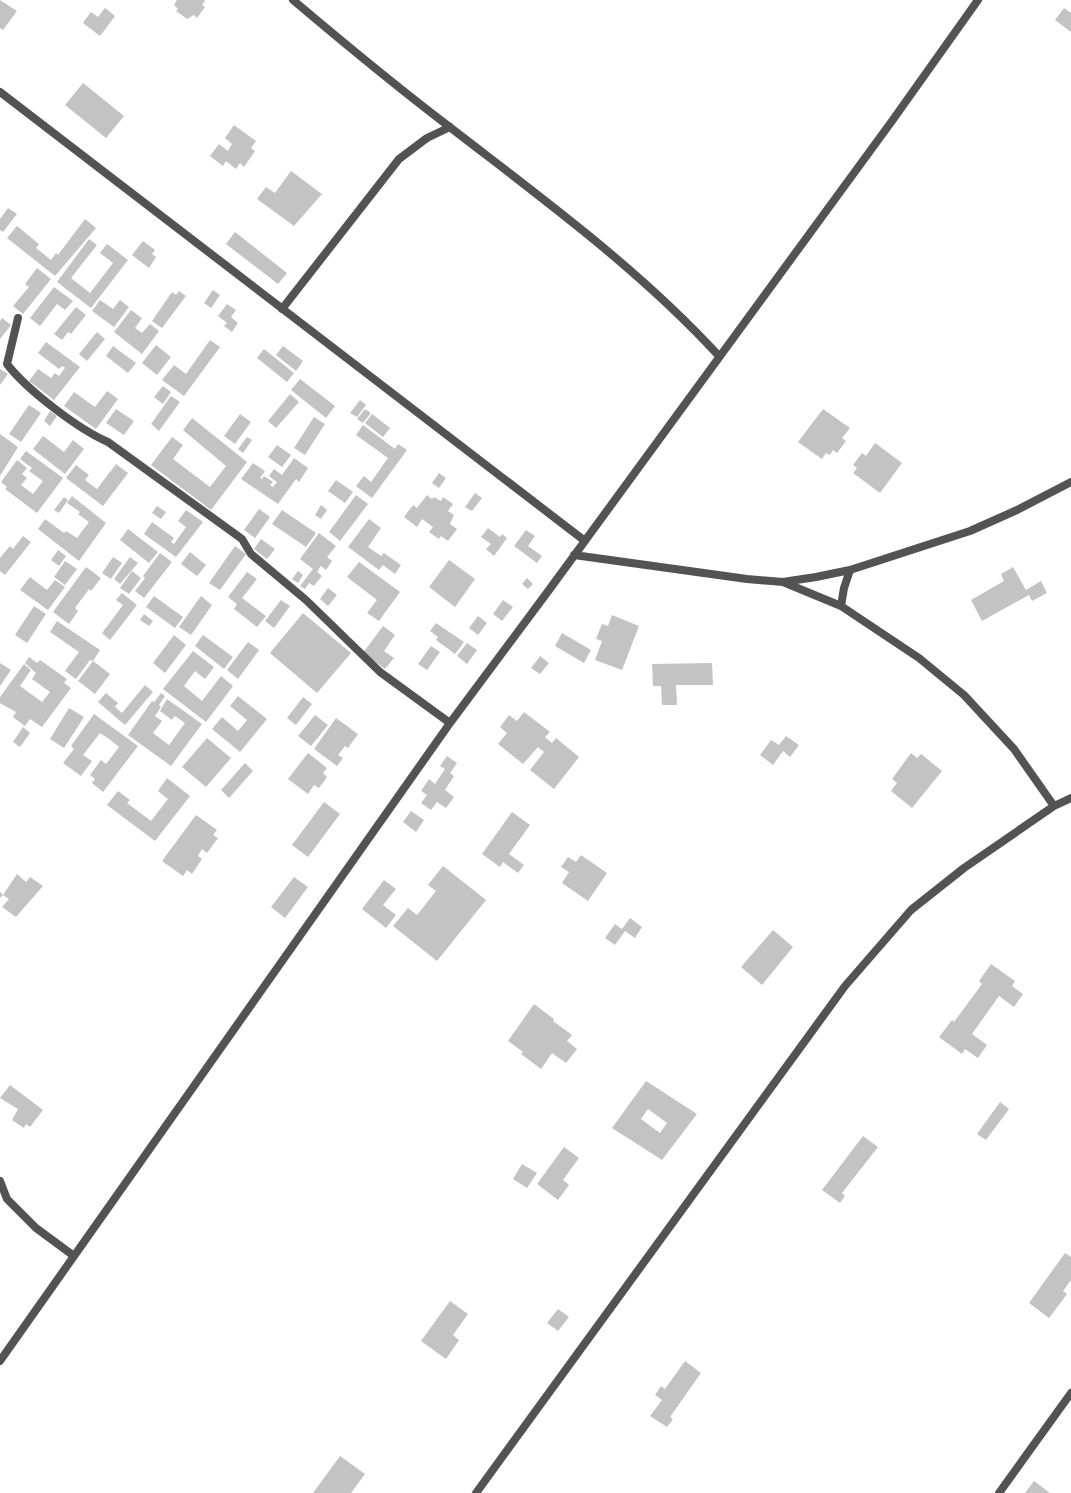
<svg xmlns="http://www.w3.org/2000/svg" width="1071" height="1493" viewBox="0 0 1071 1493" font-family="'Alegreya Sans',sans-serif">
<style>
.building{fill:#c3c3c3;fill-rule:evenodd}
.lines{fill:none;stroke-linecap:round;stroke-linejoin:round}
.minor{stroke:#535353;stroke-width:8}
</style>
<rect width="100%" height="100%" fill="#fff"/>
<path class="building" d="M0,0L17,11L3,30L0,28Z
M177,0H204L205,1L202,5L205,7L197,18L194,15L187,19L176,11L178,9L174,5Z
M105,8L115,16L100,36L83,23L91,12L98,17Z
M1064,8L1071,13V32L1055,20Z
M83,83L124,116L106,138L65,105Z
M234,125L256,141L251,148L255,151L244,167L240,163L236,169L226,161L223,166L210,156L219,144L228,151L232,144L225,138Z
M291,171L322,194L294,226L257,199L266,187L275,193Z
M8,208L17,214L3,232L0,230V219Z
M85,219L96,228L55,276L7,238L17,226L39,244L36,248L51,260L56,253L58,255Z
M235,232L287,273L278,284L226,244Z
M89,239L97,245L71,278L90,293L113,263L100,253L107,244L128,260L91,308L57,282Z
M143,241L155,250L152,254L156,257L149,268L132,255Z
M37,268L51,279L23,314L13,306L29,287L25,284Z
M54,287L73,301L65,310L57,304L40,326L30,318Z
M213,290L220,295L211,308L204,303Z
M179,291L186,296L162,328L152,321L172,292L176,295Z
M100,300L113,309L120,300L129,307L114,327L92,311Z
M227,304L236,310L231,317L238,323L232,332L224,326L227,323L218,316Z
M76,307L86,315L71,334L68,332L62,340L54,334Z
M131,310L142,318L135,328L142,333L150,324L159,331L142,354L114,332Z
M2,318L11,325L0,339V321Z
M97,332L105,339L87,361L79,354Z
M210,340L220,347L184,396L162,380L174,365L186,374Z
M46,342L80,367L54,400L29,381L38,369L51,378L55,373L59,376L65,368L62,366L59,369L38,353Z
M156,345L171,357L157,375L142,363Z
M113,346L136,363L128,373L106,356Z
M283,346L303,361L296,371L276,355Z
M264,349L294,373L287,382L257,358Z
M0,369L8,374L0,385Z
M300,379L335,406L326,418L291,390Z
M163,386L171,392L163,404L154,397Z
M107,391L118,399L96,429L64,406L74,392L95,407Z
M290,394L299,402L276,428L268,421Z
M171,396L180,402L159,431L151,424Z
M360,400L366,405L357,417L350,413Z
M29,405L41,413L21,442L9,434Z
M116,409L134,421L124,435L106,423Z
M365,409L371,413L363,423L357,419Z
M823,409L850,428L842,438L846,441L837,453L833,450L830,455L826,453L822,459L798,442Z
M50,411L57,416L50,426L44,421Z
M240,414L251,422L235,444L224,436Z
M372,414L390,428L383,437L365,423Z
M314,417L325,424L305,455L294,448Z
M192,418L247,462L211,510L151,465L172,437L183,445L173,459L210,487L226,466L183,430Z
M363,425L395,449L398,444L407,450L372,498L356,486L364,476L371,482L388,458L356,435Z
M0,434L18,447L0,476Z
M43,436L64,452L73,440L84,449L65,474L33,449Z
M247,437L252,440L243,453L238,449Z
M875,443L902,463L880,493L853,473L857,468L853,465L862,453L866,456Z
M277,445L291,455L282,467L268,457Z
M26,451L63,478L37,513L5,489L7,487L1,482L17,460L27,468L22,474L27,478L21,485L33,494L43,481L29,471L32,468L20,459Z
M294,458L308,468L299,482L296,479L278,504L241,479L253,463L265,471L260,478L262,479L264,476L273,482L270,485L273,487L277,482L269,476L274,469L282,475Z
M116,464L128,473L103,506L66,478L76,465L89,475L85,480L97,489Z
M439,473L446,478L439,488L432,483Z
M336,480L353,492L345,503L328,491Z
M475,493L482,498L472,511L465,507Z
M356,495L368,504L340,541L329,532Z
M427,495L432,499L434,497L441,501L443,497L453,504L448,511L454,515L450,524L457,529L448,541L441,536L439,539L429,532L433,527L422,519L417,527L404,517L413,505L417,508Z
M72,496L106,523L79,561L38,529L45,519L64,533L66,531L77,538L89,522L78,514L80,512L67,503Z
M64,497L68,500L59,513L54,510Z
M321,505L327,510L321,519L315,515Z
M157,506L166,512L161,519L152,513Z
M259,509L270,517L255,538L244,530Z
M186,510L203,522L176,557L144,534L152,522L174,538L171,542L174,544L186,527L178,521Z
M282,510L316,533L306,547L272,524Z
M369,519L381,528L368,547L381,556L384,553L401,565L395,574L383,565L379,570L348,547Z
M488,528L500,537L502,534L507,538L494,556L486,549L491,544L481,537Z
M128,529L158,552L149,563L120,540Z
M526,530L535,536L528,546L542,556L537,563L514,546Z
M319,533L336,546L327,557L332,561L326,570L321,566L317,572L322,576L314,586L309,583L305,589L300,586L313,569L300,559Z
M23,536L31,542L5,575L0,571V558L10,546L13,549Z
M261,539L275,549L267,559L254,549Z
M235,546L246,554L220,590L209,583Z
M58,550L66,556L59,566L51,560Z
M190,552L206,565L197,576L181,564Z
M160,553L172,562L144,598L135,591L145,578L143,576Z
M113,557L122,563L111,579L102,573Z
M130,557L138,563L120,584L114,579Z
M449,560L475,579L455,607L429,587Z
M65,561L77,569L65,585L54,577Z
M359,562L400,592L379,621L367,613L377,600L347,577Z
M86,567L101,578L91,591L89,589L75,608L78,611L69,624L53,612Z
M1013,567L1026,590L1041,581L1047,593L1032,601L1029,595L982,621L971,600L1004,581L1001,574Z
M132,571L141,578L129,594L120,588Z
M298,571L303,575L298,583L292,579Z
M247,572L257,579L242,598L266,616L257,627L234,609L237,604L228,597Z
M30,577L47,590L55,580L65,587L48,610L20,590Z
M527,578L533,584L528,589L522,584Z
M328,588L337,595L328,606L320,599Z
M122,593L137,605L110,640L102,633L123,605L116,600Z
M154,596L183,617L175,628L146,607Z
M201,596L212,605L191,635L179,627Z
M281,600L290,606L274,628L265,621Z
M503,600L513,607L502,621L493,614Z
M34,606L46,614L27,643L15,635Z
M303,613L351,653L317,693L270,653Z
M144,614L153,621L149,626L140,620Z
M612,615L639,626L622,670L595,660L602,641L596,639L602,624L608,626Z
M478,616L487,623L478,635L469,628Z
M57,621L100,650L93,661L90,660L76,679L65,671L79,652L50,632Z
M436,623L464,642L455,654L436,640L438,637L430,631Z
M383,626L395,635L384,651L394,658L385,669L363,653Z
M562,633L591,650L584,663L555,646Z
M174,635L186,645L165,673L153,663Z
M203,635L233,657L224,669L195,646Z
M248,642L259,650L238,679L227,670Z
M467,643L477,650L467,664L457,656Z
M431,646L440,652L427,670L418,664Z
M193,651L214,667L205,679L195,671L184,686L202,701L221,676L233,686L206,722L163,689Z
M540,656L549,663L540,674L531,668Z
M29,657L37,663L40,660L67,679L64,683L71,688L42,727L30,719L25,726L13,717L16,712L0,703V697L24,664L31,670L20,686L42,702L50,692L32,679L36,673L25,663Z
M93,661L110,674L95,694L78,681Z
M0,663L11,670L0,686Z
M712,663L713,685H676L677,705H662L661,686H653L652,664Z
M145,685L153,692L125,725L98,702L106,693L118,703L115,707L122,713Z
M161,693L165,696L159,705L161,707L155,716L162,721L153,733L169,745L185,723L175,716L172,720L160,711L167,699L202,724L171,766L128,735L152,701L154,702Z
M238,696L267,719L240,752L212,729L222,717L238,731L247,720L230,706Z
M303,697L312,704L296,725L287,718Z
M69,708L84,717L64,748L50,739Z
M524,712L550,732L545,737L552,743L556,738L579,757L554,789L530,770L544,752L538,747L523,764L498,744L507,733L500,727L509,715L517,721Z
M94,714L138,746L103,792L92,783L95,779L90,775L101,760L106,764L119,747L109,739L100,733L83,755L92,761L81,776L63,763L74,749L71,746Z
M315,715L328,725L311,746L298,736Z
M336,718L358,734L348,748L345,746L338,755L343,758L337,766L314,749Z
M23,727L30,733L20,747L13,742Z
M786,736L799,745L790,757L783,751L773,765L760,755L771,740L779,745Z
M207,738L231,758L206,787L182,767Z
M308,753L327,768L323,773L327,777L319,788L314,785L308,794L288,779Z
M911,753L917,758L921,754L942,771L912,808L891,791L897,783L892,779Z
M447,756L457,763L450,773L454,776L445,790L454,797L446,808L437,802L431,810L421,803L427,795L421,791L429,779L435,784L445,769L440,766Z
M245,763L253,771L229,798L221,790Z
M167,778L190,796L155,841L107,805L118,791L130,800L127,803L151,821L168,799L158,791Z
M324,802L340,814L308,857L292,845Z
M411,811L424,820L416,832L403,822Z
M512,812L530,825L509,854L524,865L518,873L503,862L500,867L482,854Z
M196,815L217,830L213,835L218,838L207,853L202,849L198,856L202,859L192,874L187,870L183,876L162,861Z
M581,855L607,873L588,901L562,883L569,872L561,867L568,857L576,862Z
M443,866L486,900L437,961L393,926L408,908L417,915L436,891L428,885Z
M17,874L26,882L30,877L43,886L16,917L2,907L9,899L3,895L0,898V892L3,895Z
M294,877L308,887L285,918L271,907Z
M384,880L396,889L383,905L396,915L386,928L362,909Z
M630,918L642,927L635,938L625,931L615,945L605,938L615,924L622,929Z
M773,930L793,947L762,985L741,967Z
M991,964L1015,981L1012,986L1023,994L1014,1007L999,996L972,1034L987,1045L978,1058L965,1049L962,1054L939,1037L952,1020L954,1022L982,984L979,981Z
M534,1004L554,1019L553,1021L572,1035L567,1041L577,1049L566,1063L552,1053L541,1069L521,1054L523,1052L508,1041Z
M646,1081L697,1114L662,1160L612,1128ZM648,1109L667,1123L660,1133L641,1119Z
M10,1085L43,1110L30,1127L26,1124L24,1128L12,1120L18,1109L0,1098Z
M1000,1102L1009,1109L986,1140L977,1134Z
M863,1136L878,1147L842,1193L845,1196L840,1203L822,1190Z
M564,1147L579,1158L563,1180L569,1185L558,1200L537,1184Z
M522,1164L537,1173L527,1188L513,1179Z
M1065,1253L1071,1257V1280L1063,1291L1067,1294L1049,1318L1029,1303Z
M450,1301L468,1314L453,1335L459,1340L446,1359L421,1341Z
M558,1309L569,1317L558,1331L547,1323Z
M685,1361L701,1373L670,1417L673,1419L667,1427L650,1416L662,1400L655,1395L661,1386L665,1389Z
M340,1456L365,1474L351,1493H313Z
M1034,1481L1050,1493H1025Z"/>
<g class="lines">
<path class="minor" d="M293,0C345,44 397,87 451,128C544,200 639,269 719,356
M0,92L585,541
M282,309L399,159L427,138L450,127
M18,318L7,364C27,390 78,429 108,442L242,539L251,554L306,600L380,672L450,723
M574,555L747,579L783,582L816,577L850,570L970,531L1017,510L1071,482
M783,582L841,606L919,658L964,695L1014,749L1054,806
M841,606L844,588L850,570
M0,1181L7,1199L36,1228L74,1256
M0,1361L450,723L549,590L892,121L978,0
M476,1493L845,986L911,910L964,868L1054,806L1071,798
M999,1493L1071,1393"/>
</g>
</svg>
